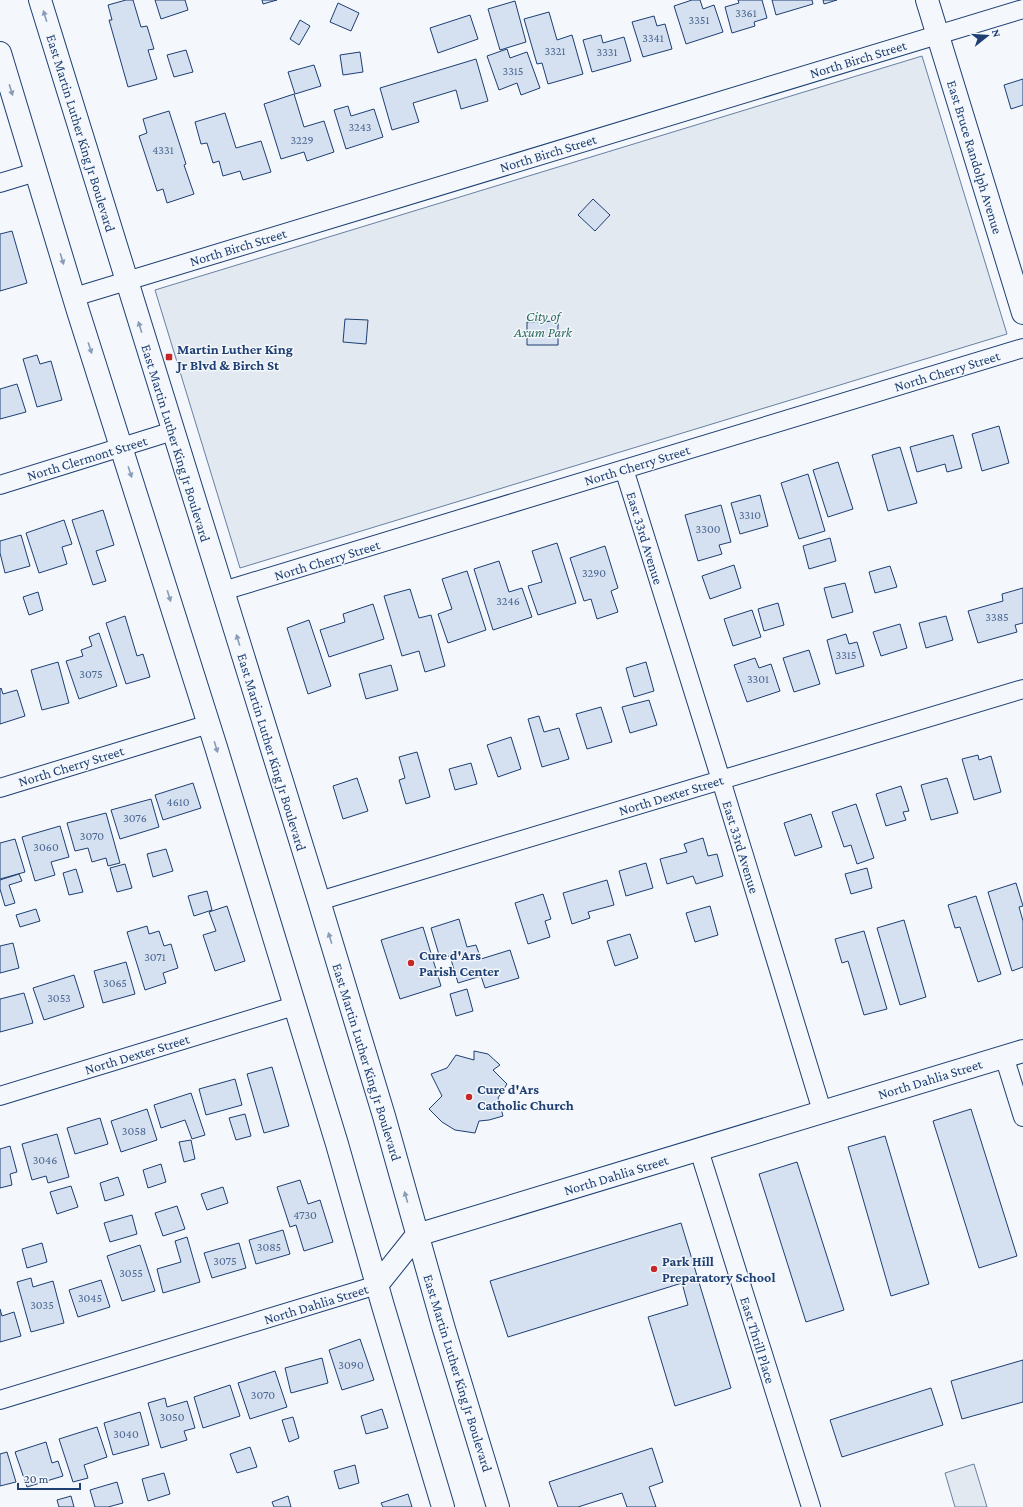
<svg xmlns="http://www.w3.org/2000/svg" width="1023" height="1507" viewBox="0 0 1023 1507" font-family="'Crimson Pro',serif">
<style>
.green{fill:#e3e9f0;stroke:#687fa3}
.building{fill:#d5e0f0;stroke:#1d3f73}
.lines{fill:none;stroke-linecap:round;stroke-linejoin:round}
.street-casing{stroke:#1d3f73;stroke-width:20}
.secondary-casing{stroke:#1d3f73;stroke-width:24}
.street{stroke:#f4f7fb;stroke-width:18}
.secondary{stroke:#f4f7fb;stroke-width:22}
.oneway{fill:#889bb7}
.poi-dot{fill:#c62828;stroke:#f4f7fb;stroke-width:1.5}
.labels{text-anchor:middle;stroke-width:3;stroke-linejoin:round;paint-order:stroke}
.number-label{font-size:12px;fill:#4b6792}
.street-label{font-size:14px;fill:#1d3f73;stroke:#f4f7fb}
.park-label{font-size:14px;font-style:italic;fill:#2c6c60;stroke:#f4f7fb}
.poi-label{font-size:14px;font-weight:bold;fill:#1d3f73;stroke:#f4f7fb;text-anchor:start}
</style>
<rect width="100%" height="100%" fill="#f4f7fb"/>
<path class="green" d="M922,56L1007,334L240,568L155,290Z
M974,1464L987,1507H955L945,1473Z"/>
<path class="building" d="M126,0H133L141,27L147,26L154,49L148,50L157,79L128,87L109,20H112L108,5Z
M155,0H185L188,10L161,19Z
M262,0H277L263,4Z
M692,0H700L703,9L714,5L723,32L686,44L674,6Z
M738,0H762L767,18L754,22L755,26L732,33L725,7L739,3Z
M772,0H812L813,4L776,15Z
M823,0H837L824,4Z
M515,1L526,42L500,50L488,9Z
M338,3L359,13L351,31L330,22Z
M549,12L557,40L572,35L583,74L548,84L542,63L537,64L524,19Z
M470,15L478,39L438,53L430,28Z
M654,16L657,26L665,24L672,49L643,57L632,22Z
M300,20L310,26L299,45L290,39Z
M601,35L603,43L624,37L631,61L592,72L583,40Z
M507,49L510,58L527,52L540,88L521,95L517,83L499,90L487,56Z
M186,50L193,72L174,77L167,55Z
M360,52L363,72L343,75L340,55Z
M476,59L488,101L461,109L456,90L413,103L419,122L392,130L380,88Z
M314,65L321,86L295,94L288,72Z
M1023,79V105L1011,109L1004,85Z
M294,94L304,127L324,121L334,152L307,161L304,152L281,159L264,104Z
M348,106L351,116L374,109L383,137L346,149L334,110Z
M169,111L186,164L184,165L194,194L167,203L163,189L157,191L139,136L147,133L143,119Z
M225,113L236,148L261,141L271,172L243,180L240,171L223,176L219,161L213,163L207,143L201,144L195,122Z
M593,199L610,215L595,231L578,215Z
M12,231L27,283L0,291V234Z
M345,319L368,320L366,344L343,342Z
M558,321V345H527V322Z
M37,355L40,364L51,361L62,400L37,407L23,359Z
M17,384L26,412L0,419V389Z
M999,426L1009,463L982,471L972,434Z
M953,435L962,468L947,472L945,464L917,472L910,447Z
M900,447L917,503L888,511L872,455Z
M838,462L853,509L828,517L813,470Z
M808,474L825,531L799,539L781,483Z
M760,495L768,526L740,534L731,503Z
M721,505L731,542L719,545L722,554L698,561L685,515Z
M103,510L114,545L96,551L106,581L93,585L72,520Z
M64,520L72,544L62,547L67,564L39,573L26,533Z
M21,535L30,566L5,573L0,553V541Z
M830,538L836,561L809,569L803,546Z
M557,543L576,603L538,615L528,586L542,582L532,551Z
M605,546L618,588L611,591L618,612L597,619L591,599L584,601L570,558Z
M499,561L509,592L522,588L532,617L493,630L474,569Z
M734,565L741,588L710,599L702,576Z
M890,566L897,587L875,593L869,572Z
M467,571L486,630L448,643L438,614L452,609L442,579Z
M845,583L853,612L832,618L824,588Z
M1023,588V623L1015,625L1017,632L978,643L968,611L1003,601L1002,594Z
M410,589L419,618L431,615L445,666L425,672L419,651L402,656L384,596Z
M38,592L43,610L29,615L23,597Z
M778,603L784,625L764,631L758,609Z
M373,604L384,639L329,657L320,630L345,622L343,614Z
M752,610L761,637L733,646L724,619Z
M125,616L137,656L143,654L150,677L126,684L106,623Z
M946,616L953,640L926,648L919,623Z
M309,620L331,686L308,694L287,628Z
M900,624L907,648L881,656L873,632Z
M99,633L117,686L79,699L66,661L83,656L81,650L92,646L89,637Z
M846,634L849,644L857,642L864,666L836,674L827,640Z
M809,650L820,684L794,692L783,658Z
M755,658L759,668L771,664L780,691L747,702L734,665Z
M58,662L69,703L42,710L31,670Z
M646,662L654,691L634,697L626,668Z
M391,665L398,690L366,699L359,674Z
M1,688L3,694L17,690L25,716L0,724V689Z
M649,700L657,725L630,733L622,707Z
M601,707L612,742L587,749L576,714Z
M539,716L544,732L559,728L569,759L542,767L528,719Z
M511,737L521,769L498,777L487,745Z
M417,752L430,797L406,804L399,780L405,778L399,757Z
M978,755L979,760L991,756L1001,792L974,800L962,759Z
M471,763L477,784L455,790L449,769Z
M357,778L368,811L343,819L333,786Z
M947,778L958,813L931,820L921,785Z
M193,783L201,808L163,820L155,795Z
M901,786L909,811L903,812L906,820L886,826L876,794Z
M151,799L159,827L120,839L111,810Z
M856,804L874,858L857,864L851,845L844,847L832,812Z
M106,813L120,863L108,866L106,858L92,862L88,848L75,851L67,823Z
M811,814L822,847L795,856L784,823Z
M60,826L69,857L51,862L55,875L35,881L22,837Z
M703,838L708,856L717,854L723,876L696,884L693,876L667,884L660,859L687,852L684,844Z
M15,839L25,872L0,879V843Z
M166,849L173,871L153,877L147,854Z
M646,863L653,888L626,896L619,871Z
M125,864L132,888L117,892L110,868Z
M867,868L872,888L851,894L845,874Z
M76,869L83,892L69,895L63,873Z
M19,874L22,881L9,885L15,903L5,906L0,889V880Z
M607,880L614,905L588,912L590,918L572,924L563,893Z
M1016,883L1023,906L1019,907L1023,921V967L1012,971L988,892Z
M207,891L212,910L194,916L188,896Z
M543,894L551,919L545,921L550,937L528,944L515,903Z
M976,896L1001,974L978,982L960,927L955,928L948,905Z
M227,906L245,961L215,971L203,935L216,931L209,912Z
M710,906L718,935L695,942L686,913Z
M36,909L40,921L20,927L16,915Z
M459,919L467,947L476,945L481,959L510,950L519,978L485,988L481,976L458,983L450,956L440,958L431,928Z
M904,920L926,997L900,1005L877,928Z
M147,926L149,934L159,931L164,946L171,944L178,968L163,973L166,983L145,990L127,932Z
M423,927L441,986L400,999L381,940Z
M864,931L887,1009L864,1015L848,961L842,963L835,939Z
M630,934L638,958L615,966L607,941Z
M13,943L19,968L0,973V946Z
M126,962L135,994L103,1003L94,971Z
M74,975L84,1007L44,1020L33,988Z
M467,989L473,1011L456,1016L450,994Z
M24,993L33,1023L0,1032V999Z
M474,1051L488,1054L500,1065L493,1070L507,1084L498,1098L503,1116L489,1120L479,1121L475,1133L455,1130L442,1122L429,1109L442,1096L431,1074L447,1068L456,1055L474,1060Z
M272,1067L289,1126L264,1133L247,1074Z
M235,1079L242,1105L206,1115L199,1089Z
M191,1093L205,1135L192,1139L185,1120L161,1128L154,1105Z
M147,1109L157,1140L121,1152L111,1121Z
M971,1109L1017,1256L979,1268L933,1121Z
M245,1114L251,1136L236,1140L229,1118Z
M100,1118L108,1144L75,1154L67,1128Z
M57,1134L69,1177L48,1183L46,1176L32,1180L22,1144Z
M885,1136L929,1284L891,1296L848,1147Z
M191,1140L195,1159L184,1162L179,1142Z
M10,1146L17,1172L10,1174L12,1185L0,1188V1149Z
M797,1162L844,1310L806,1322L759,1174Z
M161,1164L166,1182L148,1188L143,1170Z
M118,1177L124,1195L105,1201L100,1183Z
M300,1180L308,1204L320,1200L333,1242L304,1251L296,1225L290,1227L277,1187Z
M71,1186L78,1207L57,1214L50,1192Z
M223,1187L228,1203L207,1210L201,1194Z
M177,1206L185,1229L163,1236L155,1213Z
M132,1215L137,1234L110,1242L104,1223Z
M681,1223L731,1388L675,1406L648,1317L688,1305L682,1283L508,1337L490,1281Z
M283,1230L290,1254L256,1264L249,1240Z
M187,1237L200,1282L163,1293L157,1269L181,1262L175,1241Z
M42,1243L47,1262L27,1268L22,1249Z
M239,1243L246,1268L212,1278L204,1253Z
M140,1245L155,1291L122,1301L107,1256Z
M31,1278L33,1287L53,1281L64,1323L31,1332L17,1282Z
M101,1280L110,1307L78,1317L69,1290Z
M0,1309L2,1316L14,1312L21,1336L0,1342Z
M360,1339L374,1380L342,1390L329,1350Z
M322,1358L328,1383L291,1393L285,1368Z
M1023,1360V1402L962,1419L951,1381Z
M275,1371L287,1407L250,1419L238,1383Z
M230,1385L240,1416L203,1428L194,1397Z
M931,1388L943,1425L842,1457L830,1420Z
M165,1398L167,1407L187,1401L195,1428L184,1431L187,1440L161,1448L148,1403Z
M382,1409L388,1428L366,1434L361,1416Z
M140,1412L149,1445L113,1455L104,1423Z
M293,1417L299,1438L289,1442L282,1420Z
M97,1427L107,1457L84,1465L88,1478L73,1482L59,1439Z
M46,1442L52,1463L58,1461L63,1476L27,1487L15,1452Z
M250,1447L257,1467L237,1473L230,1454Z
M652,1448L663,1482L649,1487L656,1507H627L622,1493L578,1507H558L549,1482Z
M7,1452L16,1482L0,1486V1454Z
M355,1465L359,1483L339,1489L334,1471Z
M164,1473L170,1494L148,1501L142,1479Z
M117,1482L123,1503L108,1507H95L90,1490Z
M408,1494L412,1507H383L381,1503Z
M71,1496L74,1507H59L57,1500Z
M288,1496L291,1507H274L272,1502Z"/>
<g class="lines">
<defs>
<path id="street" d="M0,183L36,172
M74,297L1023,9
M624,469L721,780L822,1111
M0,485L173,431
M223,591L1023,348
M0,788L209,724
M319,901L1023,689
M1004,1056L1023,1117
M0,1096L294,1006
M699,1150L811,1507
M0,1400L377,1285"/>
<path id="secondary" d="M40,0L319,901L384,1116L444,1329L498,1507
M927,0L1023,313
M0,53L78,311L216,747L337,1144L383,1306L443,1507
M377,1285L417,1235L1023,1051"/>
</defs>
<use href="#street" class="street-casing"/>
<use href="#secondary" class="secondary-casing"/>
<use href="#street" class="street"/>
<use href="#secondary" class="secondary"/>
</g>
<defs><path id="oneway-solid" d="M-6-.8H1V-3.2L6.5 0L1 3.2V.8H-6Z"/></defs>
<g class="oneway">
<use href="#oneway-solid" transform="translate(45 16) rotate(-107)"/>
<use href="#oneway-solid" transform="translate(11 90) rotate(73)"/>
<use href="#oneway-solid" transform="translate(62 259) rotate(73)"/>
<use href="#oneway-solid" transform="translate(140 327) rotate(-107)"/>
<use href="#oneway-solid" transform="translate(90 348) rotate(72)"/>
<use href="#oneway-solid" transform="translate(130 472) rotate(72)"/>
<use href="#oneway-solid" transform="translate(169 596) rotate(73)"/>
<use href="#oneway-solid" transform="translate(238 640) rotate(-107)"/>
<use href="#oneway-solid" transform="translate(216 747) rotate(73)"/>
<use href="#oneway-solid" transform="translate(330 938) rotate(-107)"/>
<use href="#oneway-solid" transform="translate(406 1197) rotate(-106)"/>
</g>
<g class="poi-dot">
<rect x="165" y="353" width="8" height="8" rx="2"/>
<circle cx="411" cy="963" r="4"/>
<circle cx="469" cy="1097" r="4"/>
<circle cx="654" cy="1269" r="4"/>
</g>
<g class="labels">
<g class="number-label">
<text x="746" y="17">3361</text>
<text x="699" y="24">3351</text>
<text x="653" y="42">3341</text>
<text x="555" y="55">3321</text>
<text x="607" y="56">3331</text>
<text x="513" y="75">3315</text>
<text x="360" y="131">3243</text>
<text x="302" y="144">3229</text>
<text x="163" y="154">4331</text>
<text x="750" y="519">3310</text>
<text x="708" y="533">3300</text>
<text x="594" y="577">3290</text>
<text x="508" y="605">3246</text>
<text x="997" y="621">3385</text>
<text x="846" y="659">3315</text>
<text x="91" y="678">3075</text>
<text x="758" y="683">3301</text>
<text x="178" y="806">4610</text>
<text x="135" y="822">3076</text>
<text x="92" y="840">3070</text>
<text x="46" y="851">3060</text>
<text x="155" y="961">3071</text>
<text x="115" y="987">3065</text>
<text x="59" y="1002">3053</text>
<text x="134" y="1135">3058</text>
<text x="45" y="1164">3046</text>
<text x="305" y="1219">4730</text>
<text x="269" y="1251">3085</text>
<text x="225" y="1265">3075</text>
<text x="131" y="1277">3055</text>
<text x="90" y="1302">3045</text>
<text x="42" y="1309">3035</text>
<text x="351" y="1369">3090</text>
<text x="263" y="1399">3070</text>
<text x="172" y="1421">3050</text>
<text x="126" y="1438">3040</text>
</g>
<g class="street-label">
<text transform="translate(858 59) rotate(-17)" y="5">North Birch Street</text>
<text transform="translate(81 133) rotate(73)" y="5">East Martin Luther King Jr Boulevard</text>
<text transform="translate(548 153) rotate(-17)" y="5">North Birch Street</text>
<text transform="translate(975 157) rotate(73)" y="5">East Bruce Randolph Avenue</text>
<text transform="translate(238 247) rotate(-17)" y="5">North Birch Street</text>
<text transform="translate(947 371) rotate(-17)" y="5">North Cherry Street</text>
<text transform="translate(176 443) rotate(73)" y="5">East Martin Luther King Jr Boulevard</text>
<text transform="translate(87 458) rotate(-17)" y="5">North Clermont Street</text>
<text transform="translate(637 465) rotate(-17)" y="5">North Cherry Street</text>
<text transform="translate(645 538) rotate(73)" y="5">East 33rd Avenue</text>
<text transform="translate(327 560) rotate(-17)" y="5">North Cherry Street</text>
<text transform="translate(272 752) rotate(73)" y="5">East Martin Luther King Jr Boulevard</text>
<text transform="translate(71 766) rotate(-17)" y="5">North Cherry Street</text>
<text transform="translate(671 795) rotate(-17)" y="5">North Dexter Street</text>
<text transform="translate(741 847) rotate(73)" y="5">East 33rd Avenue</text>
<text transform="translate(137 1054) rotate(-17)" y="5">North Dexter Street</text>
<text transform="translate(367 1062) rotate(73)" y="5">East Martin Luther King Jr Boulevard</text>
<text transform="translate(930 1079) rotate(-17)" y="5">North Dahlia Street</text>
<text transform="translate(616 1175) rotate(-17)" y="5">North Dahlia Street</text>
<text transform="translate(316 1304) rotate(-17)" y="5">North Dahlia Street</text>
<text transform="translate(758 1340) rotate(73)" y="5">East Thrill Place</text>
<text transform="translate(458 1373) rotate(73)" y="5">East Martin Luther King Jr Boulevard</text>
</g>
<g class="park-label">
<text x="543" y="321">City of<tspan x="543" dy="16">Axum Park</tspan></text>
</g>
<g class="poi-label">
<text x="177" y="354">Martin Luther King<tspan x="177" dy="16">Jr Blvd &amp; Birch St</tspan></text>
<text x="419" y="960">Cure d'Ars<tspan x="419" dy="16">Parish Center</tspan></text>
<text x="477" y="1094">Cure d'Ars<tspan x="477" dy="16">Catholic Church</tspan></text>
<text x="662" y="1266">Park Hill<tspan x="662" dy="16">Preparatory School</tspan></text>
</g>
</g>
<g transform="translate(987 36) rotate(73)" stroke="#f4f7fb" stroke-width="3" paint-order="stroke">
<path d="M0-3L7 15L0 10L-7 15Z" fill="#1d3f73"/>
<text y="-6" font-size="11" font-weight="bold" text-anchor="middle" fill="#1d3f73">N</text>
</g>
<path d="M18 1483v6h62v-6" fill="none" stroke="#1d3f73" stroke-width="2"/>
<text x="24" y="1483" font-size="12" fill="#1d3f73" stroke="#f4f7fb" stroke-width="3" paint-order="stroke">20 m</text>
</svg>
